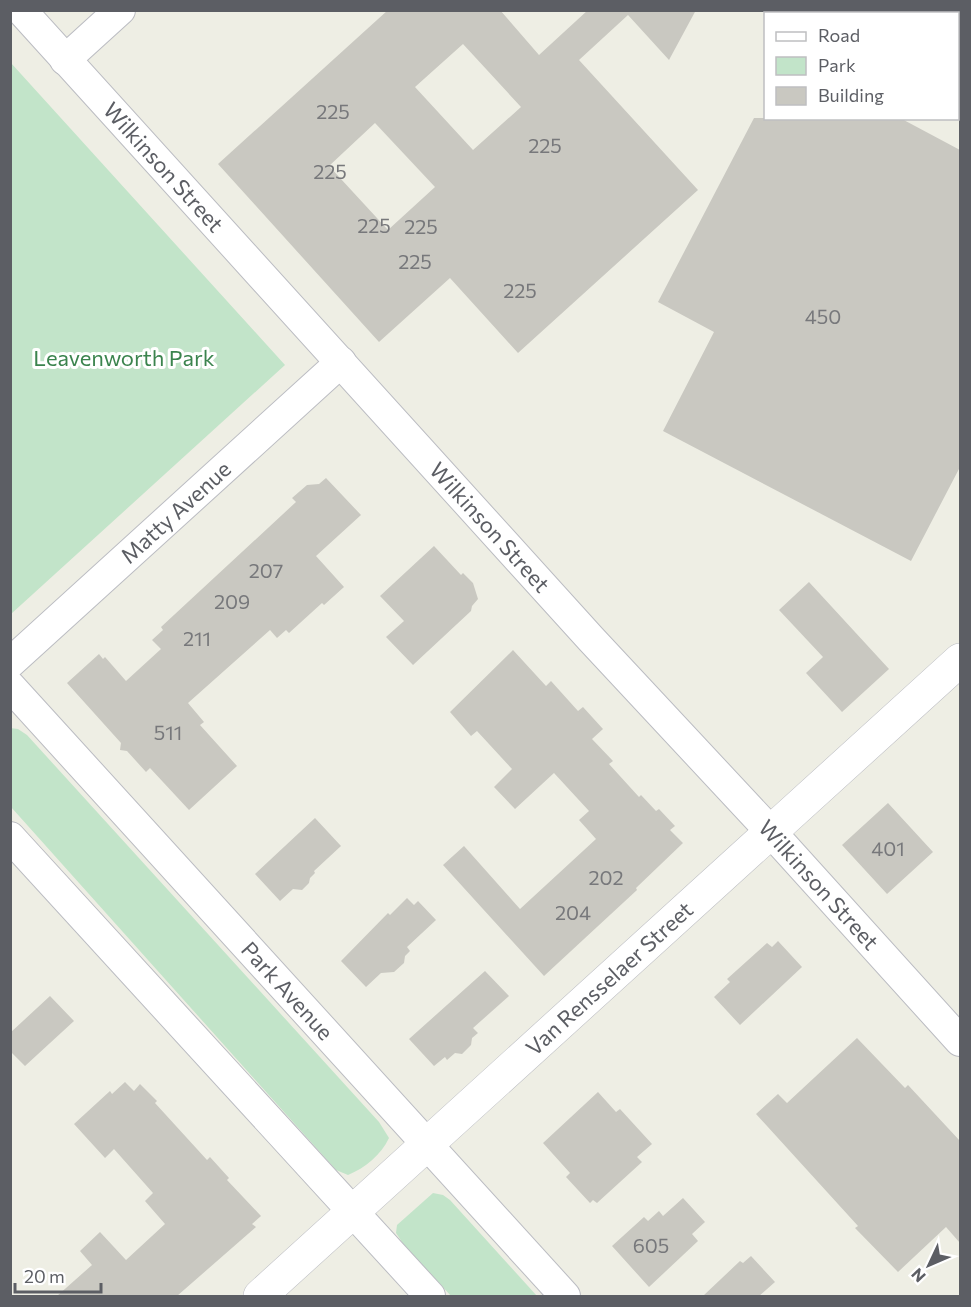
<svg xmlns="http://www.w3.org/2000/svg" width="971" height="1307" viewBox="0 0 971 1307" font-family="Commissioner,sans-serif">
<style>
.green{fill:#c2e4c9}
.building{fill:#c9c8c1;fill-rule:evenodd}
.lines{fill:none;stroke-linecap:round;stroke-linejoin:round}
.minor-casing{stroke:#bbbcc2;stroke-width:32}
.tertiary-casing{stroke:#bbbcc2;stroke-width:34}
.minor{stroke:#fff;stroke-width:30}
.tertiary{stroke:#fff;stroke-width:33}
.labels{text-anchor:middle;stroke-width:6;stroke-linejoin:round;paint-order:stroke}
.number-label{font-size:20px;fill:#77787b}
.street-label{font-size:22px;fill:#5c5e64;stroke:#fff}
.park-label{font-size:22px;fill:#3b844e;stroke:#fff}
</style>
<rect width="100%" height="100%" fill="#eeeee4"/>
<path class="green" d="M11,63L285,365L11,614Z
M10,728L18,729L27,735L379,1122L389,1138C381,1155 365,1168 348,1175L336,1170L11,807Z
M433,1193L443,1195L450,1200L537,1296H451L404,1245L396,1233L397,1225Z"/>
<path class="building" d="M388,10H500L539,55L588,10H696L669,60L628,15L579,60L698,190L518,353L450,278L379,342L218,164ZM463,44L521,107L473,150L415,87ZM375,123L435,187L388,230L329,166Z
M754,118H900L960,150V467L911,561L663,431L714,332L658,302Z
M326,478L361,515L316,556L344,587L324,605L322,603L289,633L286,630L277,638L270,630L188,703L204,722L200,725L237,766L189,810L150,768L146,772L127,751L120,750L121,743L67,683L99,654L103,659L105,657L126,681L161,649L152,640L163,630L161,627L296,502L292,498L307,485L319,484Z
M434,546L461,575L463,573L473,583L478,599L472,606L471,611L413,665L386,637L404,621L380,596Z
M809,582L889,669L842,712L806,673L823,657L779,610Z
M513,650L546,686L551,681L578,711L583,707L603,729L592,739L613,761L609,764L639,797L641,795L656,811L659,809L675,826L670,830L683,843L636,888L637,890L544,976L443,865L464,846L520,909L596,839L579,820L589,811L554,773L515,809L494,787L512,769L477,731L471,736L450,712Z
M888,803L933,852L887,894L842,845Z
M315,818L341,846L314,871L315,873L310,878L309,883L302,890L293,889L280,901L255,874Z
M407,898L414,905L418,901L436,920L407,947L410,951L405,956L404,963L394,972L381,973L366,987L341,961L388,913L390,915Z
M778,941L802,967L740,1025L714,997L730,982L727,979L767,943L772,947Z
M485,971L509,996L473,1028L478,1033L472,1038L471,1045L462,1054L455,1053L447,1060L445,1057L434,1066L409,1039Z
M50,996L74,1021L25,1066L10,1051V1033Z
M857,1038L905,1088L908,1085L960,1141V1243L946,1227L898,1272L855,1228L858,1226L756,1114L778,1094L787,1103Z
M125,1082L134,1091L140,1084L157,1101L155,1103L207,1160L210,1157L229,1178L227,1180L261,1216L252,1224L256,1227L177,1296H57L92,1265L80,1251L100,1232L126,1260L165,1224L145,1201L153,1193L114,1149L105,1158L74,1124L110,1091L112,1094Z
M598,1092L616,1112L620,1109L652,1144L637,1157L642,1162L597,1203L593,1200L590,1203L566,1177L570,1173L543,1143Z
M683,1198L705,1222L692,1234L698,1241L649,1287L612,1246L644,1217L648,1221L659,1211L663,1216Z
M751,1256L775,1282L759,1296H703L740,1261L743,1263Z"/>
<g class="lines">
<defs>
<g id="minor">
<path id="s1" d="M21,10L591,639L771,832L960,1041"/>
<path d="M821,10L826,14"/>
<path d="M65,60L120,10"/>
<path d="M958,81L960,83"/>
<path id="s2" d="M10,663L341,362"/>
<path id="s3" d="M10,686L565,1296"/>
<path d="M10,837L430,1296"/>
</g>
<g id="tertiary">
<path id="s4" d="M260,1296L960,660"/>
</g>
</defs>
<use href="#minor" class="minor-casing"/>
<use href="#tertiary" class="tertiary-casing"/>
<use href="#minor" class="minor"/>
<use href="#tertiary" class="tertiary"/>
</g>
<g class="labels">
<g class="number-label">
<text x="333" y="119">225</text>
<text x="545" y="153">225</text>
<text x="330" y="179">225</text>
<text x="374" y="233">225</text>
<text x="421" y="234">225</text>
<text x="415" y="269">225</text>
<text x="520" y="298">225</text>
<text x="823" y="324">450</text>
<text x="266" y="578">207</text>
<text x="232" y="609">209</text>
<text x="197" y="646">211</text>
<text x="168" y="740">511</text>
<text x="888" y="856">401</text>
<text x="606" y="885">202</text>
<text x="573" y="920">204</text>
<text x="651" y="1253">605</text>
</g>
<g class="street-label">
<text dy="8" stroke="none"><textPath href="#s1" startOffset="212">Wilkinson Street</textPath></text>
<text dy="8" stroke="none"><textPath href="#s2" startOffset="224">Matty Avenue</textPath></text>
<text dy="8" stroke="none"><textPath href="#s1" startOffset="698">Wilkinson Street</textPath></text>
<text dy="8" stroke="none"><textPath href="#s1" startOffset="1184">Wilkinson Street</textPath></text>
<text dy="8" stroke="none"><textPath href="#s4" startOffset="472">Van Rensselaer Street</textPath></text>
<text dy="8" stroke="none"><textPath href="#s3" startOffset="412">Park Avenue</textPath></text>
</g>
<g class="park-label">
<text x="124" y="366">Leavenworth Park</text>
</g>
</g>
<rect width="971" height="1307" fill="none" stroke="#5c5e64" stroke-width="24"/>
<rect x="764" y="12" width="195" height="108" fill="#ffffff" stroke="#bebfc1" stroke-width="1.5"/>
<rect x="776" y="32" width="30" height="9" fill="#ffffff" stroke="#bebfc1" stroke-width="1.5"/>
<text x="818" y="42" font-size="18" fill="#5c5e64">Road</text>
<rect x="776" y="57" width="30" height="18" fill="#c2e4c9" stroke="#bebfc1" stroke-width="1.5"/>
<text x="818" y="72" font-size="18" fill="#5c5e64">Park</text>
<rect x="776" y="87" width="30" height="18" fill="#c9c8c1" stroke="#bebfc1" stroke-width="1.5"/>
<text x="818" y="102" font-size="18" fill="#5c5e64">Building</text>
<g transform="translate(929 1265) rotate(226)" stroke="#ffffff" stroke-width="4.5" paint-order="stroke">
<path d="M0-4.5L10 22L0 15L-10 22Z" fill="#5c5e64"/>
<text y="-9" font-size="16" font-weight="bold" text-anchor="middle" fill="#5c5e64">N</text>
</g>
<path d="M15 1283v9h86v-9" fill="none" stroke="#5c5e64" stroke-width="3"/>
<text x="24" y="1283" font-size="18" fill="#5c5e64" stroke="#ffffff" stroke-width="4.5" paint-order="stroke">20 m</text>
</svg>
